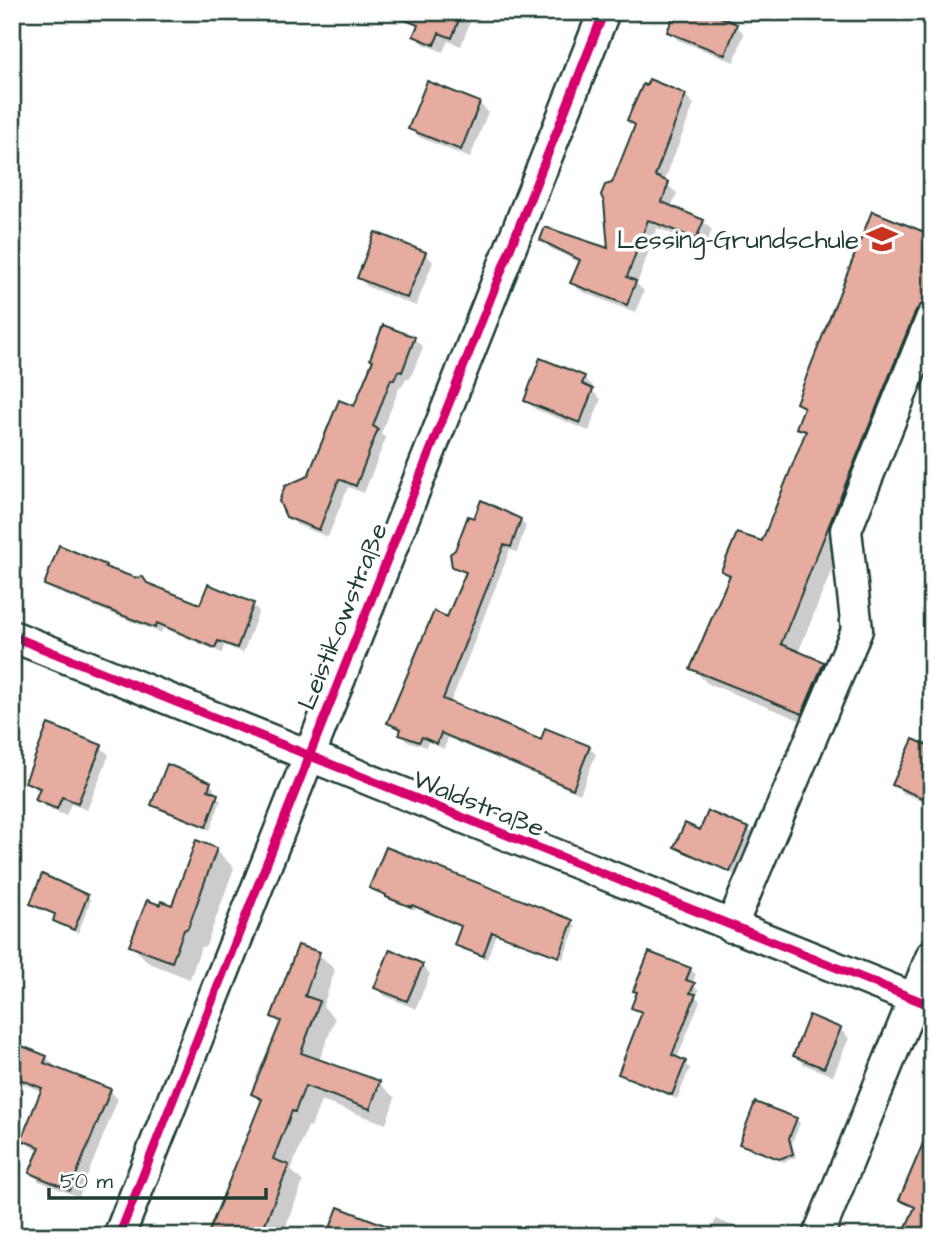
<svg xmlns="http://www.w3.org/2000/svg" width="944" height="1248" viewBox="0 0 944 1248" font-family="'Architects Daughter',sans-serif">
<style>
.shadow{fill:#0003}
.building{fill:#e5ac9f;stroke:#1f3d34;stroke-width:2}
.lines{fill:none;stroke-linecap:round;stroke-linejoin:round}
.minor-casing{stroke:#1f3d34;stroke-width:35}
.minor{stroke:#fff;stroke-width:30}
.cycleway-casing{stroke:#fff;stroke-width:13}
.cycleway{stroke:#d6006c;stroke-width:9}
.labels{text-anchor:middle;stroke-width:7;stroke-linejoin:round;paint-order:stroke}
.poi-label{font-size:26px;fill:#1f3d34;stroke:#fff;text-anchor:end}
.street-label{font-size:26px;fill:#1f3d34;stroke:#fff}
</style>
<rect width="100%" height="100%" fill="#fff"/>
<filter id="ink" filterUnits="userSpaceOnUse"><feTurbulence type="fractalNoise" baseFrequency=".0143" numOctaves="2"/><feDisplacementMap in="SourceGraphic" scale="14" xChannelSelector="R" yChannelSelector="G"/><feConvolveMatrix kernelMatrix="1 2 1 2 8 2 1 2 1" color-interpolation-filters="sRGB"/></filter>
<g filter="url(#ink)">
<path class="shadow" d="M418,12H474L461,46L448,41L443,52L424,44L415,36L419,27L414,22Z
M736,25L744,34L734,62L678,40L669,31Z
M12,45L22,53L12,77Z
M685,95L694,104L664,182L677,193L671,208L703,221L712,230L705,247L657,228L637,284L644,291L635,313L581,291L572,283L580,263L550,248L542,239L610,251L614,184L636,127L629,120Z
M479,103L488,112L470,158L419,137L410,128Z
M932,237V323L798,653L823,664L838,678L817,727L707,683L692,668L730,578L723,571L763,544L806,435L798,427L805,410L798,402Z
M425,253L433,262L416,306L368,287L359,278Z
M414,339L423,347L410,379L406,378L402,387L400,386L381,434L386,438L364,493L348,487L328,537L297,525L288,516L310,477L355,408Z
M584,378L593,386L591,390L601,399L589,431L535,409L526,400Z
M12,496L17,500L12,512Z
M520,520L526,526L517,552L510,550L450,704L542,742L589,748L596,754L580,794L448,738L444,749L428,742L426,747L407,741L401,734L402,732L389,723L448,619L467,575L453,566Z
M105,566L110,571L201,606L253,605L259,611L243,653L224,645L222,653L163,628L161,633L52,590L46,584Z
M101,747L109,755L87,810L71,804L66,816L45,807L37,799L40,792L27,781Z
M932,749V805L903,793L894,784Z
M210,784L214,788L212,794L221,800L210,830L157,809L153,805Z
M748,829L752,833L734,874L680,851L676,847L701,832Z
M216,850L234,868L206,946L201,947L190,979L149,963L131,945L161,907L173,908Z
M371,887L572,922L576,926L563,959L496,934L487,959L460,948L456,944L462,927L416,908L415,910L392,901Z
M87,896L91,900L78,933L59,925L55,921L57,916L36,908L32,904Z
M319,954L335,970L323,1006L335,1019L319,1061L379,1083L395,1098L386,1124L321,1101L311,1127L308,1126L291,1170L303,1182L282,1236H209L262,1103L253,1094L281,1025L273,1017Z
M422,965L430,974L416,1009L385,996L376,987Z
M690,969L696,974L692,984L699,990L696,997L700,1001L677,1059L690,1068L677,1099L626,1078L620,1073L643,1015L633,1007Z
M840,1029L849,1038L833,1076L803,1064L795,1055Z
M46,1057L54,1065L52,1068L110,1091L118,1099L79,1197L39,1181L31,1173L40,1151L31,1147L23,1139L43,1092L17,1081L12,1077V1064Z
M796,1119L800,1123L792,1143L796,1157L784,1162L745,1147L741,1143Z
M716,1219L754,1235L755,1236H709Z"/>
<path class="building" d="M390,12H462L452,38L439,33L434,45L413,36L418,25L390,14Z
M675,12H708L737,24L725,55L667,32Z
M649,79L686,94L655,176L669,182L662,202L704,220L696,239L648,220L627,277L636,281L627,305L570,283L580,260L540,240L545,227L608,248L604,202L601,195L605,185L612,183L635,125L627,120L643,84L646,86Z
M427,81L480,102L461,150L408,129Z
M872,211L932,235V286L926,301L916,310L781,644L824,662L802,714L690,669L730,575L721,571L737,533L762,541L806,431L796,428L804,407L796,403Z
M375,232L426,252L407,298L357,278Z
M383,325L415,337L402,372L398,371L394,380L391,379L373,426L378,429L356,486L339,479L319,530L286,517L279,501L285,486L308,476L339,400L354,406L373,360L370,359Z
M540,358L585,376L582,384L593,389L580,423L524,401Z
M481,500L521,519L511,547L504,545L443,699L541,740L545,728L590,746L573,789L441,733L437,744L422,737L419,742L399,735L401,729L387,723L434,611L447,617L466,572L452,567L450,554L455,550L468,516L474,518Z
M59,545L106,565L105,567L136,578L143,577L147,583L200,604L208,584L254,603L237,648L218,641L215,648L157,623L155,628L44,585Z
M48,724L102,745L78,803L62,797L57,809L35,800L40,788L25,782Z
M913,739L932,747V802L892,785Z
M167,764L211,782L208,790L218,794L206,827L151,805Z
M708,811L749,828L730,872L674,847L685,823L700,830Z
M196,840L217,848L188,928L184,930L172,962L129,946L147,900L160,905L161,901L172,905Z
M386,847L573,920L559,957L492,932L483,956L454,945L461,926L412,905L411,907L386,897V895L369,888Z
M42,874L88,895L74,930L53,921L55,914L30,904Z
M298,945L320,952L305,996L320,1001L301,1053L380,1081L370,1109L305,1086L295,1112L292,1111L273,1159L289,1165L260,1236H207L262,1099L251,1094L281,1021L271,1017Z
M390,949L423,964L407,1001L374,988Z
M649,952L691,968L686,980L695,983L690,993L696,994L672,1055L686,1061L672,1095L618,1074L642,1012L631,1008L637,992L633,991Z
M809,1015L841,1028L824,1068L793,1056Z
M12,1042L47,1056L44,1063L111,1089L70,1190L29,1173L40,1147L21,1140L42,1088L12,1076Z
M755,1102L797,1118L789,1138L793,1154L779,1159L739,1144Z
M932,1122V1236H902L915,1207L899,1200Z
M338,1207L408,1234V1236H327Z"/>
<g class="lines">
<defs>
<path id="minor" d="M12,636L932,1006
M731,927L857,630L846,530L932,317
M119,1236L604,12
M818,1236L932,955"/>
</defs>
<use href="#minor" class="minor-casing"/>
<use href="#minor" class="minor"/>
<defs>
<path id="cycleway" d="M12,636L932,1006
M119,1236L604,12"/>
</defs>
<use href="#cycleway" class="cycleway-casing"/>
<use href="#cycleway" class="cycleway"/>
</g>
</g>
<defs>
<symbol id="school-bare" viewBox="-9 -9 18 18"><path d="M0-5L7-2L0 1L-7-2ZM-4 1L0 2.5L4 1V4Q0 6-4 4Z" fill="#c8321e" stroke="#fff" stroke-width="2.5" paint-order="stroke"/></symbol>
</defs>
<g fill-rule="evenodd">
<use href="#school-bare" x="860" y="217" width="44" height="44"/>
</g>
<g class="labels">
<g class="poi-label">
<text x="859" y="248">Lessing-Grundschule</text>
</g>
<g class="street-label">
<text transform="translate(342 616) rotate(-68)" y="9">Leistikowstraße</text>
<text transform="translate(479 803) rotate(22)" y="9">Waldstraße</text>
</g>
</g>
<rect width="944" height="1248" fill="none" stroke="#fff" stroke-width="42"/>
<rect x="21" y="21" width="902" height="1206" fill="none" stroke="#1f3d34" stroke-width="2.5" filter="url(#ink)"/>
<path d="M49 1188v10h217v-10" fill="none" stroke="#1f3d34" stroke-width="3.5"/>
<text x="60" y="1188" font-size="21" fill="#1f3d34" stroke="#ffffff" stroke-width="5" paint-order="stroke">50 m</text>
</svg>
